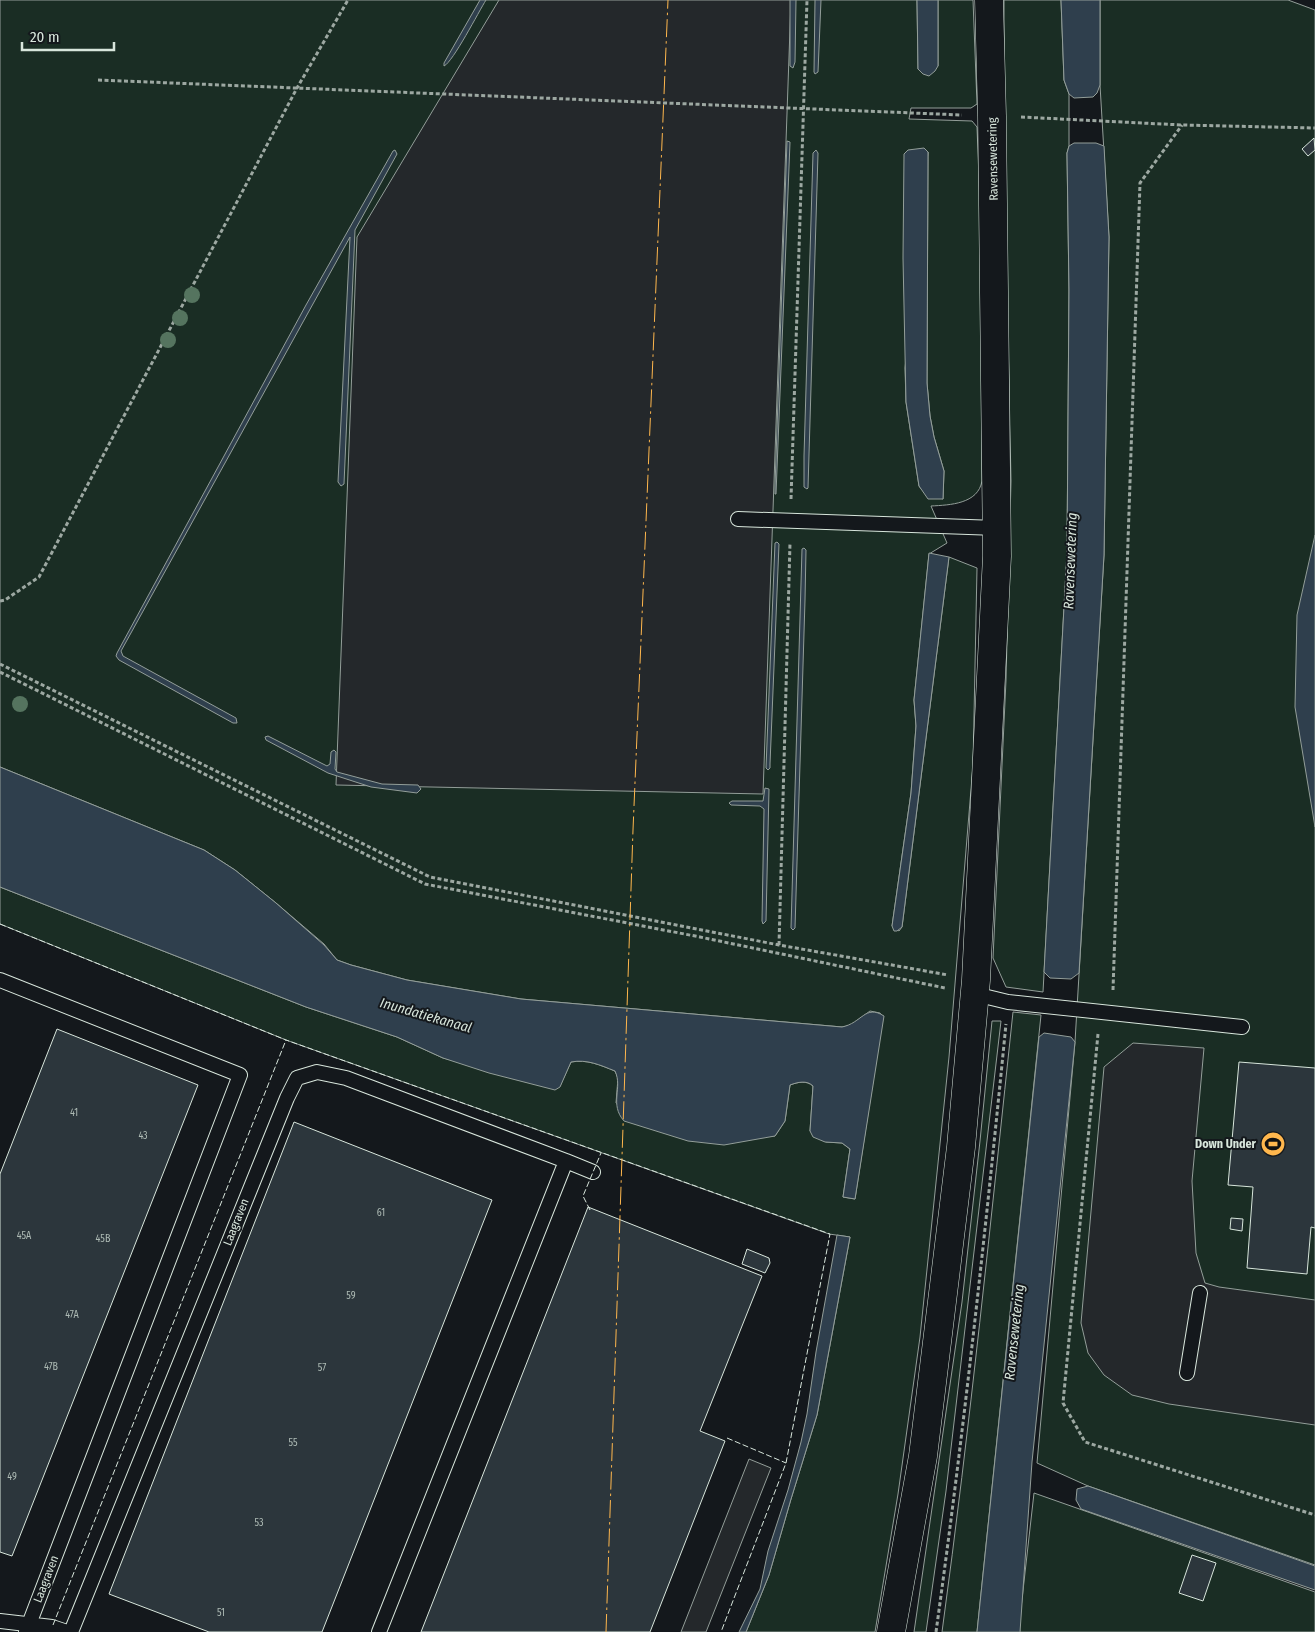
<svg xmlns="http://www.w3.org/2000/svg" width="1315" height="1632" viewBox="0 0 1315 1632" font-family="'Fira Sans Condensed',sans-serif">
<style>
.green{fill:#1a2d24;stroke:#939e99;fill-rule:evenodd}
.parking{fill:#24282b;stroke:#939e99}
.water{fill:#2f3f4d;stroke:#939e99}
.building{fill:#2c363c;stroke:#d8e6dc}
.lines{fill:none;stroke-linecap:round;stroke-linejoin:round}
.service-casing{stroke:#d8e6dc;stroke-width:16}
.tertiary-casing{stroke:#d8e6dc;stroke-width:29}
.path{stroke:#9da8a2;stroke-width:3;stroke-dasharray:4 2.5;stroke-linecap:butt}
.service{stroke:#14181c;stroke-width:14}
.tertiary{stroke:#14181c;stroke-width:28}
.fence{stroke:#d8e6dc;stroke-width:1;stroke-dasharray:6 2.5;stroke-linecap:butt}
.power{stroke:#ffb74d;stroke-width:1;stroke-dasharray:18 4 2.5 4;stroke-linecap:butt}
.tree{fill:#55745f}
.labels{text-anchor:middle;stroke-width:4;stroke-linejoin:round;paint-order:stroke}
.number-label{font-size:10px;fill:#adbab4}
.street-label{font-size:12px;fill:#d8e6dc;stroke:#14181c}
.poi-label{font-size:12px;font-weight:bold;fill:#d8e6dc;stroke:#14181c;text-anchor:end}
.water-label{font-size:14px;font-style:italic;fill:#d8e6dc;stroke:#14181c}
</style>
<rect width="100%" height="100%" fill="#14181c"/>
<path class="green" d="M0,0H917L918,69L938,66V0H973L977,104L971,108H911L909,119L972,121L977,127L981,231L982,481C978,504 950,505 931,506L947,543L929,554L914,700L916,726L911,793L892,926L899,931L902,927L949,557L977,568L973,765L949,1057L920,1337L898,1494L875,1632H746L769,1575L791,1499L817,1415L850,1237L829,1234L286,1040L0,924V887L306,1007L397,1037L443,1058L560,1086L571,1062C587,1059 600,1065 615,1071L618,1078L616,1103L770,1136H775L785,1121L790,1085C798,1082 806,1080 813,1086L810,1131L826,1142L842,1143L850,1149L843,1197L855,1199L883,1016L880,1013L870,1011L851,1025L842,1027L521,999L407,980L351,965L337,960L324,944L276,903L235,870L204,850L0,767ZM928,152L927,383L930,416L934,437L944,471L943,499C934,496 924,495 919,486L906,402L905,368Z
M1004,0H1061L1064,80L1069,94V146L1067,153L1069,290L1067,552L1043,992L1006,987L993,958L1006,680L1011,481L1004,144Z
M1100,0H1288L1315,10V1565L1088,1486L1037,1463L1075,1042L1104,555L1109,237L1100,85Z
M1013,1012L1041,1015L977,1632H942C970,1426 991,1219 1013,1012Z
M992,1021H1001L946,1491L926,1632H914L962,1302L980,1141Z
M1034,1493L1315,1592V1632H1020L1019,1626Z"/>
<path class="parking" d="M499,0H791L763,794L336,785L357,237Z
M1133,1043L1204,1048L1192,1181L1196,1253L1205,1283L1219,1287L1315,1300V1425L1169,1404L1132,1395L1104,1375L1088,1353L1081,1323L1104,1067Z
M749,1459L771,1468L706,1632H681Z"/>
<path class="water" d="M480,0H486C479,11 453,62 444,66V63Z
M790,0H796L795,62L793,68L790,66Z
M815,0H821L818,72L815,74L814,72Z
M917,0H938V66L935,71L929,76L923,74L918,69Z
M1061,0H1100V85L1097,93L1093,97L1074,98L1069,94L1064,80Z
M787,141L790,142L776,494H775V486Z
M1074,143H1096L1104,146L1109,237L1104,555L1079,973L1071,979L1050,978L1044,972L1067,552L1069,290L1067,153L1069,146Z
M924,148L928,152L927,383L930,416L934,437L944,471L943,499H928L919,486L906,402L903,258L904,154L908,150Z
M395,150L397,154L355,230L344,484L341,486L338,482L350,237L121,651L123,656L236,718L237,723H233L119,660L116,656L117,653L306,305L393,151Z
M816,150L818,153L808,488L807,489L804,487V456L813,153Z
M1315,535V827L1295,707L1297,615Z
M777,542L779,544L770,764V768L768,770L766,768L775,543Z
M804,548L806,550L805,600L795,928L793,930L791,928L802,549Z
M929,553L949,557L902,927L897,931H894L892,926L911,793L916,726L914,700Z
M268,736L327,766L330,764L331,752L334,750L336,752L335,769L337,772L382,784L418,785L421,789L417,793L371,787L328,773L266,740L265,737Z
M0,767L204,850L235,870L276,903L324,945L337,960L351,965L407,980L521,999L842,1027C862,1023 865,1004 884,1016L855,1199L843,1197L850,1149L842,1143L825,1142L813,1137L810,1131L813,1086C807,1080 798,1082 790,1085L785,1121L775,1136L724,1145L688,1141L624,1121C609,1104 623,1088 615,1071C600,1065 587,1059 571,1062L560,1087L555,1090L489,1073L443,1058L397,1037L306,1007L0,887Z
M765,788L769,789L766,921L763,924L762,921L764,809L760,806L731,805L729,803L732,801H763Z
M1044,1033L1071,1037L1075,1042L1032,1462L1020,1632H977L1039,1037Z
M837,1235L850,1237L817,1415L791,1499L769,1575L746,1632H739L760,1589L768,1551L788,1490L801,1442L807,1414L816,1352Z
M1088,1486L1315,1566V1590L1081,1509L1076,1500L1077,1489Z"/>
<path class="building" d="M1314,138L1315,150L1308,156L1302,149Z
M57,1029L198,1085L12,1556L0,1552V1174Z
M1239,1062L1315,1068V1228L1311,1227L1307,1274L1247,1268L1253,1187L1228,1185Z
M294,1122L492,1200L322,1632H209L109,1594Z
M588,1207L762,1276L700,1431L725,1441L650,1632H421Z
M1231,1218L1243,1219L1242,1231L1230,1229Z
M747,1249L769,1258L770,1263L765,1273L742,1264Z
M1192,1555L1216,1563L1203,1601L1179,1593Z"/>
<g class="lines">
<defs>
<path id="service" d="M738,519L997,528
M0,980L240,1075L26,1632
M975,994L1008,1002L1242,1027
M1187,1373L1200,1293
M0,1621L52,1627L67,1632
M71,1632L287,1098L297,1078L317,1072L346,1078L566,1161
M379,1632L566,1161L593,1172"/>
<path id="tertiary" d="M891,1632L923,1456L961,1147L976,980L997,556L992,116L989,0"/>
</defs>
<use href="#service" class="service-casing"/>
<use href="#tertiary" class="tertiary-casing"/>
<path class="path" d="M98,80L962,115
M1021,117L1182,125L1315,128
M791,499L807,0
M0,601L5,600L39,577L297,88L348,0
M0,664L430,877L779,945L948,975
M0,672L425,884L700,937L945,988
M779,945L790,543
M1113,990L1140,183L1182,125
M1098,1034L1063,1403L1085,1442L1315,1515
M936,1632C964,1430 986,1227 1006,1024"/>
<use href="#service" class="service"/>
<use href="#tertiary" class="tertiary"/>
<path class="fence" d="M0,924L286,1040L830,1234L786,1463L721,1632
M590,1210L583,1196L601,1153
M727,1438L786,1463
M53,1625L286,1040"/>
<path class="power" d="M606,1632L633,830L668,0"/>
</g>
<g class="tree">
<circle cx="192" cy="295" r="8"/>
<circle cx="180" cy="318" r="8"/>
<circle cx="168" cy="340" r="8"/>
<circle cx="20" cy="704" r="8"/>
</g>
<defs>
<symbol id="stadium-disc" viewBox="-11 -11 22 22"><circle r="9.5" fill="#ffb74d" stroke="#14181c"/><path d="M0-5a6.5 5 0 1 0 0 10a6.5 5 0 1 0 0-10ZM-3.5-1.8h7v3.6h-7Z" fill="#111"/></symbol>
</defs>
<g fill-rule="evenodd">
<use href="#stadium-disc" x="1259" y="1130" width="28" height="28"/>
</g>
<g class="labels">
<g class="number-label">
<text x="74" y="1116">41</text>
<text x="143" y="1139">43</text>
<text x="381" y="1216">61</text>
<text x="24" y="1239">45A</text>
<text x="103" y="1242">45B</text>
<text x="351" y="1299">59</text>
<text x="72" y="1318">47A</text>
<text x="51" y="1370">47B</text>
<text x="322" y="1371">57</text>
<text x="293" y="1446">55</text>
<text x="12" y="1480">49</text>
<text x="259" y="1526">53</text>
<text x="221" y="1616">51</text>
</g>
<g class="street-label">
<text transform="translate(993 159) rotate(-91)" y="4">Ravensewetering</text>
<text transform="translate(236 1222) rotate(-68)" y="4">Laagraven</text>
<text transform="translate(46 1579) rotate(-69)" y="4">Laagraven</text>
</g>
<g class="poi-label">
<text x="1256" y="1148">Down Under</text>
</g>
<g class="water-label">
<text transform="translate(1070 561) rotate(-88)" y="5">Ravensewetering</text>
<text transform="translate(426 1015) rotate(16)" y="5">Inundatiekanaal</text>
<text transform="translate(1014 1332) rotate(-84)" y="5">Ravensewetering</text>
</g>
</g>
<path d="M22 42v8h92v-8" fill="none" stroke="#d8e6dc" stroke-width="2.5"/>
<text x="30" y="42" font-size="15" fill="#d8e6dc" stroke="#14181c" stroke-width="4" paint-order="stroke">20 m</text>
</svg>
